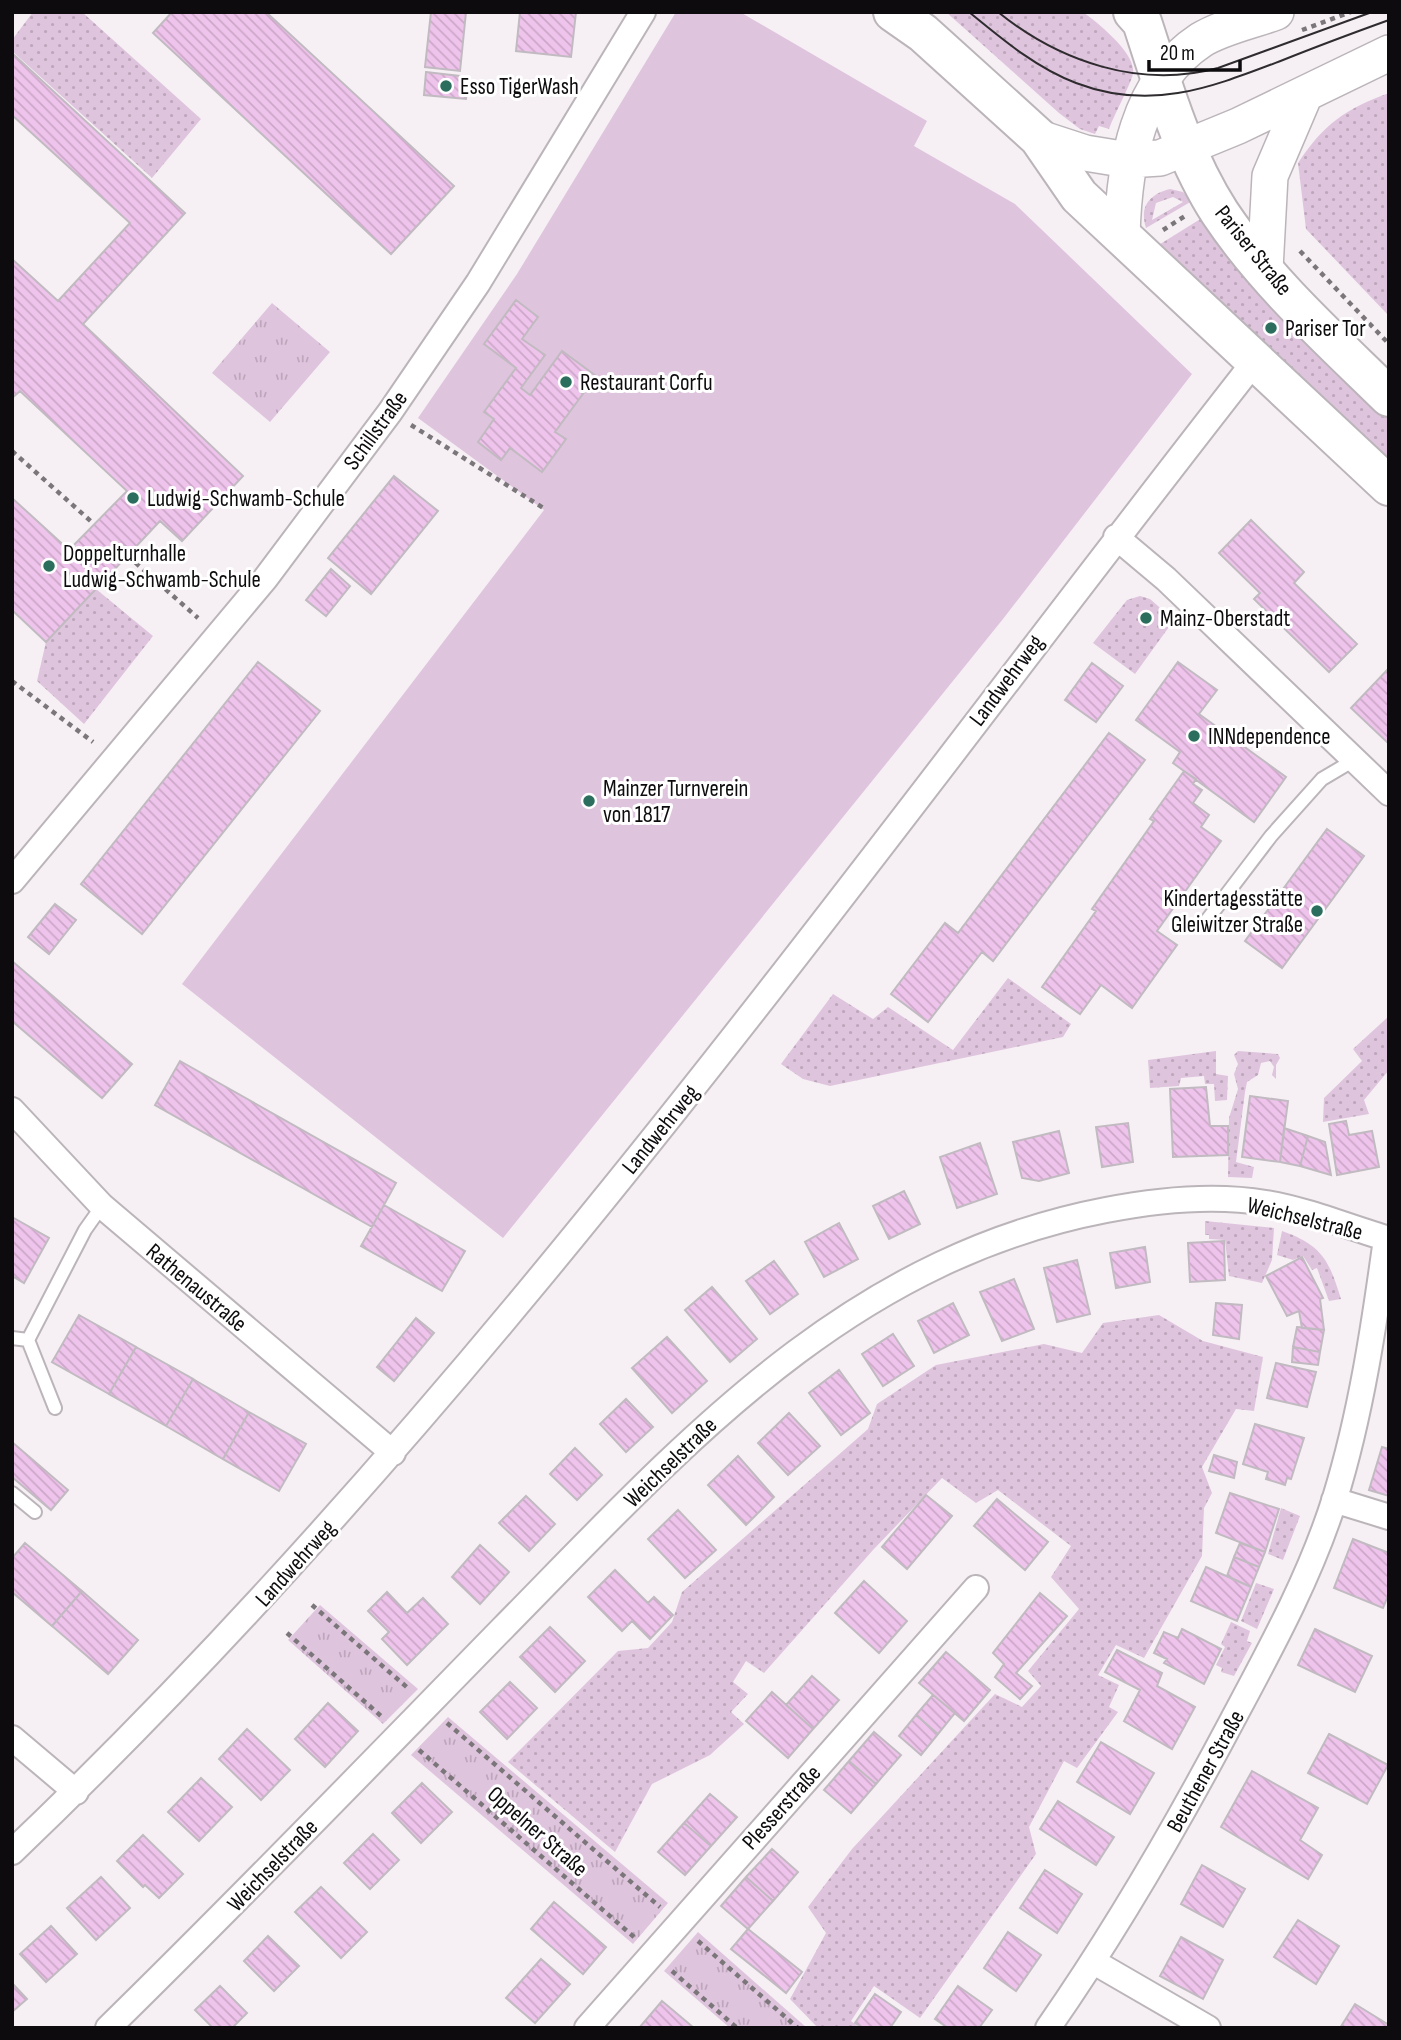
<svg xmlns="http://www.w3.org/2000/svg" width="1401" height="2040" viewBox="0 0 1401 2040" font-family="'Sofia Sans Condensed',sans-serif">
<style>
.grass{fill:url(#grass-dots);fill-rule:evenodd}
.park{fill:url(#park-tufts)}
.pitch{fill:#dfc4dd}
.building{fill:url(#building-back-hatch);stroke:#c1bbc1;stroke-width:2}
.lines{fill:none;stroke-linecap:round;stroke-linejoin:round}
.lane-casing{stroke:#bbb5ba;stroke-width:16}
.street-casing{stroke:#bbb5ba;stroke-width:28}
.secondary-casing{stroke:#bbb5ba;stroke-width:38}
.primary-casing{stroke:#bbb5ba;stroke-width:42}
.path{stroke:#7a7679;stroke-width:4.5;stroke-dasharray:5 5;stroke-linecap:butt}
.lane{stroke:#fff;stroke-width:12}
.street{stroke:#fff;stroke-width:24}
.secondary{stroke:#fff;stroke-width:35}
.primary{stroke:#fff;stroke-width:38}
.tram{stroke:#2f2c2f;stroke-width:2}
.poi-dot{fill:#2c6e5e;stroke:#fff;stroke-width:2.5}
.labels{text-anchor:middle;stroke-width:6;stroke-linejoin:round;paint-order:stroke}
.poi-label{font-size:23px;fill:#0d0b0d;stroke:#fff;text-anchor:start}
.street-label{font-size:23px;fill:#0d0b0d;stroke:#fff}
</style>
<defs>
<pattern id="grass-dots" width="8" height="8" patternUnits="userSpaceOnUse" patternTransform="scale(1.75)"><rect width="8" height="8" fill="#dfc4dd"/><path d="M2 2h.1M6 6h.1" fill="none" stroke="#bea7bc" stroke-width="1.8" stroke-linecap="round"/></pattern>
<pattern id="park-tufts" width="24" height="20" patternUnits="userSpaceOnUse" patternTransform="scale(1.75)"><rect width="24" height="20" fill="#dfc4dd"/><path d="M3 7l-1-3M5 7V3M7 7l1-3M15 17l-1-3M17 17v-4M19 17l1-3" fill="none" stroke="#bea7bc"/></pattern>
<pattern id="building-back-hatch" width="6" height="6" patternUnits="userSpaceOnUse" patternTransform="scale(1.75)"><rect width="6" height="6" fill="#efc4ec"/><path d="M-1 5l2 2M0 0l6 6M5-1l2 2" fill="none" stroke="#cca7c9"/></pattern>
</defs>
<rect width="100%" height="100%" fill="#f6f0f5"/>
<path class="grass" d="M33,12H82L201,119L152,178L12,51V40Z
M946,12H1083C1098,23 1137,54 1133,74C1129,88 1115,113 1109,129L1099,126L1095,134L1080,129L1059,113Z
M1389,93V316L1306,229L1298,163C1324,124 1345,109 1389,93Z
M1170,189L1183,192L1192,201L1146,228C1139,206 1150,194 1170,189ZM1173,197L1183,202L1152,220L1156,203Z
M1202,218L1288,318L1389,419V465L1157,246Z
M96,589L153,636L84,724L37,681L46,642Z
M1140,596L1150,599L1174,620L1135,674L1093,643L1127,600Z
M1008,978L1071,1024L1063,1037L830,1086L803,1079L781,1064L833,994L873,1019L888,1007L953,1050Z
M1389,1016V1070L1364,1100L1369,1114L1323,1122L1324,1098L1362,1061L1353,1049Z
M1216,1051V1074L1228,1076L1227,1100L1215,1101L1214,1084H1205L1204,1076L1181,1078L1179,1086L1150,1088L1148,1060Z
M1238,1051L1278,1054L1280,1058L1276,1065V1079L1272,1075L1274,1067L1270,1061L1261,1063L1258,1075L1247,1082L1245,1092L1236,1162L1254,1167L1252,1178L1228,1177L1229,1118L1238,1089L1234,1074L1238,1064L1234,1055Z
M1205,1221L1274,1228L1272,1260L1262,1283L1229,1276L1225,1240L1209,1239V1235H1205Z
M1282,1231C1322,1245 1329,1260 1341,1299L1329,1301L1317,1268L1312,1270L1303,1256L1293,1260L1277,1255Z
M1159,1315L1203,1341L1263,1357L1254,1411L1236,1409L1202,1467L1212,1493L1204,1508L1202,1556L1144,1658L1116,1645L1098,1675L1119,1685L1109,1707L1118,1712L1077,1768L1064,1761L1029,1827L1036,1854L920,2018L874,1986L851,2021L860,2028H818L790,1999L826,1933L808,1907L852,1849L995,1694L1022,1707L1041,1686L1028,1671L1079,1609L1051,1577L1071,1546L998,1490L976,1503L942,1478L873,1550L764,1673L746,1661L733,1682L748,1694L731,1712L744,1724L710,1755L652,1784L615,1852L508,1762L618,1651L648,1648L672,1622L682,1592L868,1429L877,1404L936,1365L1044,1344L1082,1353L1103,1323Z
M1281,1508L1300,1516L1283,1560L1268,1554Z
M1256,1583L1274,1589L1257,1629L1241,1621Z
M1231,1622L1250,1631L1247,1641L1252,1643L1234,1676L1221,1672L1222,1668L1216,1665L1225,1647L1221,1644Z"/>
<path class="park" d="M272,303L330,352L270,422L212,373Z
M320,1605L418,1689L383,1724L288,1640Z
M448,1717L668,1903L633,1944L411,1755Z
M698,1932L807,2028H730L664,1971Z"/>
<path class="pitch" d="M676,12H740L927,121L914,146L1015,204L1192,374L1003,619L503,1238L182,984L544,510L418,418L517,274Z"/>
<path class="building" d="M172,12H266L454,186L391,254L153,33Z
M431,12H466L460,71L425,67Z
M520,12H576L571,57L516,51Z
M12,53L185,213L83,324L243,476L182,541L160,521L46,642L12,610V498L69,550L127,491L20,391L12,398V259L58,301L130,223L12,115Z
M426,72L468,77L466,99L424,95Z
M516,300L538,317L522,339L545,355L521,388L530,395L562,351L596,376L555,432L566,439L542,472L510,448L501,460L478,442L494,419L484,412L516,368L484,344Z
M394,476L438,511L371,594L328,558Z
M1251,520L1304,572L1294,583L1357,644L1329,672L1254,599L1260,593L1219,553Z
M331,569L350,586L326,616L306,600Z
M258,662L320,711L142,934L81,884Z
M1178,662L1217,690L1199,714L1286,777L1254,822L1173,763L1180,752L1136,720Z
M1092,663L1123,686L1096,722L1065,700Z
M1389,668V744L1351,708Z
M1109,733L1145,760L993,961L982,952L928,1022L891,994L945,923L958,933Z
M1184,771L1196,779L1193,784L1202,790L1193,803L1209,815L1201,827L1221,841L1157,931L1177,945L1132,1008L1101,985L1080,1014L1042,987L1096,911L1092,909L1154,821L1150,819Z
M1327,829L1364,856L1282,968L1245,941Z
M55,904L76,920L49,954L28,937Z
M12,961L132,1064L102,1098L12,1021Z
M180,1061L396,1183L372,1227L155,1105Z
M1206,1087L1210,1126H1228V1155L1173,1157L1170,1089Z
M1250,1096L1288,1101L1280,1162L1242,1157Z
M1346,1121L1349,1135L1372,1131L1379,1167L1337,1175L1329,1124Z
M1128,1123L1133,1162L1102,1167L1096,1127Z
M1284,1128L1308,1136L1300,1166L1280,1162Z
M1059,1131L1069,1173L1039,1181L1022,1178L1013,1142Z
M1308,1136L1325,1142L1331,1175L1300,1166Z
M980,1143L997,1194L957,1208L940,1157Z
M904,1191L920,1224L889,1239L873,1206Z
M384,1205L465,1251L442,1291L361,1246Z
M12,1217L49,1238L24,1283L12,1276Z
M839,1223L858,1259L824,1277L805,1242Z
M1224,1241L1225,1280L1190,1282L1188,1243Z
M1145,1247L1150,1282L1116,1288L1110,1253Z
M1302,1257L1323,1298L1320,1299L1324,1330L1302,1328L1299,1311L1287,1316L1266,1276Z
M1077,1260L1090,1314L1057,1322L1044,1268Z
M774,1261L798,1294L770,1314L746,1281Z
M1014,1279L1034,1329L1002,1341L980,1292Z
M712,1287L757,1339L730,1362L685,1310Z
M953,1303L969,1335L934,1353L918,1321Z
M1216,1303L1242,1305L1239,1339L1213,1335Z
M79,1315L136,1347L109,1394L52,1362Z
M416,1318L434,1333L394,1381L377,1367Z
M1297,1327L1324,1330L1320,1352L1293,1347Z
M893,1334L914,1366L883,1386L862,1354Z
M667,1337L707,1381L672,1413L632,1368Z
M136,1347L193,1379L166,1426L109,1394Z
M1293,1347L1320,1352L1318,1365L1292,1362Z
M1276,1363L1316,1372L1307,1407L1267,1398Z
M839,1370L870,1413L841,1435L809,1393Z
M193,1379L249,1412L223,1459L166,1426Z
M626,1399L653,1427L626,1452L600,1424Z
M249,1412L306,1444L279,1491L223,1459Z
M789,1413L820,1446L788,1475L758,1443Z
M1255,1424L1304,1438L1291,1479L1287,1478L1285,1485L1266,1479L1268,1472L1243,1464Z
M12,1442L68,1490L51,1510L12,1477Z
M1382,1447L1389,1449V1496L1369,1490Z
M575,1448L602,1475L577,1500L550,1474Z
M1214,1455L1237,1462L1234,1478L1209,1471Z
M738,1456L774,1497L746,1525L708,1485Z
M1230,1493L1279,1509L1265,1552L1216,1533Z
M926,1495L952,1516L907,1569L882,1547Z
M526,1496L555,1524L529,1551L499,1523Z
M997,1499L1048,1542L1025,1570L974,1526Z
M678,1510L716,1550L685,1578L648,1539Z
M1353,1539L1389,1553V1593L1383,1608L1334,1588Z
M25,1543L82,1591L52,1626L12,1592V1558Z
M1240,1543L1265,1552L1259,1567L1234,1557Z
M480,1545L509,1572L480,1604L452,1577Z
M1234,1557L1259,1567L1251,1587L1227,1576Z
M1206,1567L1251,1587L1237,1621L1191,1601Z
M615,1570L648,1603L654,1597L673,1615L650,1639L632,1621L622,1631L588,1597Z
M864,1581L907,1621L879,1653L835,1613Z
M82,1591L138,1640L108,1674L52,1626Z
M387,1592L407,1613L423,1598L448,1624L407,1665L382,1639L389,1632L368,1611Z
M1040,1593L1067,1616L1016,1673L1032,1686L1020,1699L995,1677L1004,1664L993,1653Z
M550,1627L585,1661L555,1692L520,1657Z
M1182,1629L1221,1649L1204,1684L1164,1663L1167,1659L1154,1653L1164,1632L1178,1638Z
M1315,1629L1372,1656L1355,1692L1298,1665Z
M1117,1650L1162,1673L1157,1686L1195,1707L1172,1749L1124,1721L1140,1690L1105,1672Z
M946,1652L990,1690L964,1721L919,1683Z
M812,1676L839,1700L813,1729L786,1705Z
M510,1682L537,1708L507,1739L480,1712Z
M772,1692L813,1729L788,1758L746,1721Z
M933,1695L955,1713L938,1734L916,1715Z
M328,1703L358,1731L325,1767L295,1739Z
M916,1715L938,1734L921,1755L899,1736Z
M247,1729L290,1770L261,1800L219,1759Z
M874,1732L901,1755L876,1784L849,1761Z
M1329,1734L1388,1765L1367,1804L1308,1773Z
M1101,1742L1154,1773L1130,1814L1077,1782Z
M849,1761L876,1784L851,1813L824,1790Z
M1252,1771L1318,1808L1300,1840L1322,1855L1308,1879L1221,1827Z
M201,1778L232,1807L199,1841L168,1812Z
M422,1783L452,1812L421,1843L392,1813Z
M710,1794L737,1817L711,1846L684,1823Z
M1058,1801L1114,1837L1096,1865L1040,1829Z
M684,1823L711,1846L685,1875L658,1852Z
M373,1834L399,1860L370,1889L344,1863Z
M143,1835L183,1874L159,1898L145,1885L143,1887L117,1861Z
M772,1849L798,1872L773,1901L746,1877Z
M1202,1865L1245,1889L1223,1927L1181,1904Z
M1045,1870L1082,1894L1057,1933L1020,1908Z
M101,1877L130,1908L96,1940L67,1908Z
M746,1877L773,1901L748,1929L721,1906Z
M321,1887L367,1932L341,1958L295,1912Z
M554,1902L606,1947L583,1974L531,1929Z
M1298,1920L1339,1946L1316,1984L1274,1957Z
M51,1926L77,1954L46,1982L20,1954Z
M748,1929L802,1972L786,1993L731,1949Z
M1008,1932L1041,1955L1016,1991L984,1968Z
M268,1936L299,1966L274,1991L244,1961Z
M1181,1937L1223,1960L1203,1999L1160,1976Z
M541,1959L570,1984L535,2023L506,1998Z
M12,1983L27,1999L12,2012Z
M220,1986L247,2013L232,2028H213L195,2010Z
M958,1986L992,2010L979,2028H948L935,2019Z
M875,1994L901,2012L890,2028H863L855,2023Z
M662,2001L694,2028H639Z
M1355,2004L1389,2025V2028H1340Z"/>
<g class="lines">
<defs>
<path id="lane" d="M1204,924L1271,836L1322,779L1354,760
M12,1338L28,1340
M55,1408L28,1340L85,1230L102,1206
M12,1493L35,1512"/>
<path id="street" d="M1116,537L1166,579L1389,793
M12,881L265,579L390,412L478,283L643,12
M12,1110L102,1206L393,1453
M1334,1500L1389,1517
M12,1738L76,1792
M12,1852C482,1404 856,870 1255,361
M1094,1962L1208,2028
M108,2028C242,1897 372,1762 503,1628C681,1447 845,1260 1106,1210C1157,1200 1213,1194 1266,1203C1308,1210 1348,1227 1389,1239
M587,2028L976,1588
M1048,2028C1117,1929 1177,1825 1233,1719C1271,1648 1311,1575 1335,1498C1361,1414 1374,1326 1386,1239"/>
<path id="secondary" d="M1039,138L1085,153L1128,160L1160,158L1238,126L1389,53
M1122,235C1124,165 1137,82 1201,40C1222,27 1252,21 1276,12
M1265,269L1270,176L1305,94"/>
<path id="primary" d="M893,12L923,33L1039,138L1079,196L1389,486
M1133,12L1142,22C1163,86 1183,156 1220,213C1266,282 1331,340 1389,397"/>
</defs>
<use href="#lane" class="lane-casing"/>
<use href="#street" class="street-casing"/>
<use href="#secondary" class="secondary-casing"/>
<use href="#primary" class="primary-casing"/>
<path class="path" d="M1302,30L1351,12
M1163,230L1185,216
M1300,251L1389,344
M411,425L545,509
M12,451L94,524
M128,556L198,618
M12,681L93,742
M312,1605L409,1689
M287,1633L381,1716
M447,1723L660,1907
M419,1750L634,1937
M698,1941L798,2028
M672,1971L737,2028"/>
<use href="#lane" class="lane"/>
<use href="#street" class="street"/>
<use href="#secondary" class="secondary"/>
<use href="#primary" class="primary"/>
<path class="tram" d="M969,12C1002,39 1036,68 1076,83C1152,112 1212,87 1283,60C1318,46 1353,33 1389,20
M998,12C1060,62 1140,89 1218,68L1372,12"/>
</g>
<g class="poi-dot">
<circle cx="446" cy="86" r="7"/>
<circle cx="1271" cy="328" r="7"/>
<circle cx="566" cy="382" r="7"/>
<circle cx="133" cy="498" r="7"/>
<circle cx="49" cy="566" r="7"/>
<circle cx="1146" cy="618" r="7"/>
<circle cx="1194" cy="736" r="7"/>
<circle cx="589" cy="801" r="7"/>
<circle cx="1317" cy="911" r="7"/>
</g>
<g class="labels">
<g class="poi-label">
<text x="460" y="94">Esso TigerWash</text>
<text x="1285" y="336">Pariser Tor</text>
<text x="580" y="390">Restaurant Corfu</text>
<text x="147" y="506">Ludwig-Schwamb-Schule</text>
<text x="63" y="561">Doppelturnhalle<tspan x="63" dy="26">Ludwig-Schwamb-Schule</tspan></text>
<text x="1160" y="626">Mainz-Oberstadt</text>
<text x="1208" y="744">INNdependence</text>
<text x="603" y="796">Mainzer Turnverein<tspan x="603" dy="26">von 1817</tspan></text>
<text x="1303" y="906" text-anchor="end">Kindertagesstätte<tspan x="1303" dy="26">Gleiwitzer Straße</tspan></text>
</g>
<g class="street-label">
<text transform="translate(1254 250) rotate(51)" y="8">Pariser Straße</text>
<text transform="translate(375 430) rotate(-54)" y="8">Schillstraße</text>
<text transform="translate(1006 680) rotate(-53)" y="8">Landwehrweg</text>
<text transform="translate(660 1129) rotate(-51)" y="8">Landwehrweg</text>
<text transform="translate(1305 1218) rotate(14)" y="8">Weichselstraße</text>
<text transform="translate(197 1287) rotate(40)" y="8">Rathenaustraße</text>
<text transform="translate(670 1462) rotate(-44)" y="8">Weichselstraße</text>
<text transform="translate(295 1563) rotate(-48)" y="8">Landwehrweg</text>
<text transform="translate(1205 1771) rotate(-61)" y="8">Beuthener Straße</text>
<text transform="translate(781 1807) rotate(-48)" y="8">Plesserstraße</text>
<text transform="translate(538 1831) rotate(41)" y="8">Oppelner Straße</text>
<text transform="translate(272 1865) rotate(-46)" y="8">Weichselstraße</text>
</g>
</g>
<rect width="1401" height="2040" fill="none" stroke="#0d0b0d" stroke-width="28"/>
<path d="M1149 60v10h91v-10" fill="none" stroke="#0d0b0d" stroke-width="3.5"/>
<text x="1160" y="60" font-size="21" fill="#0d0b0d" stroke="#ffffff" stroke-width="5" paint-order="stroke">20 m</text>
</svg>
